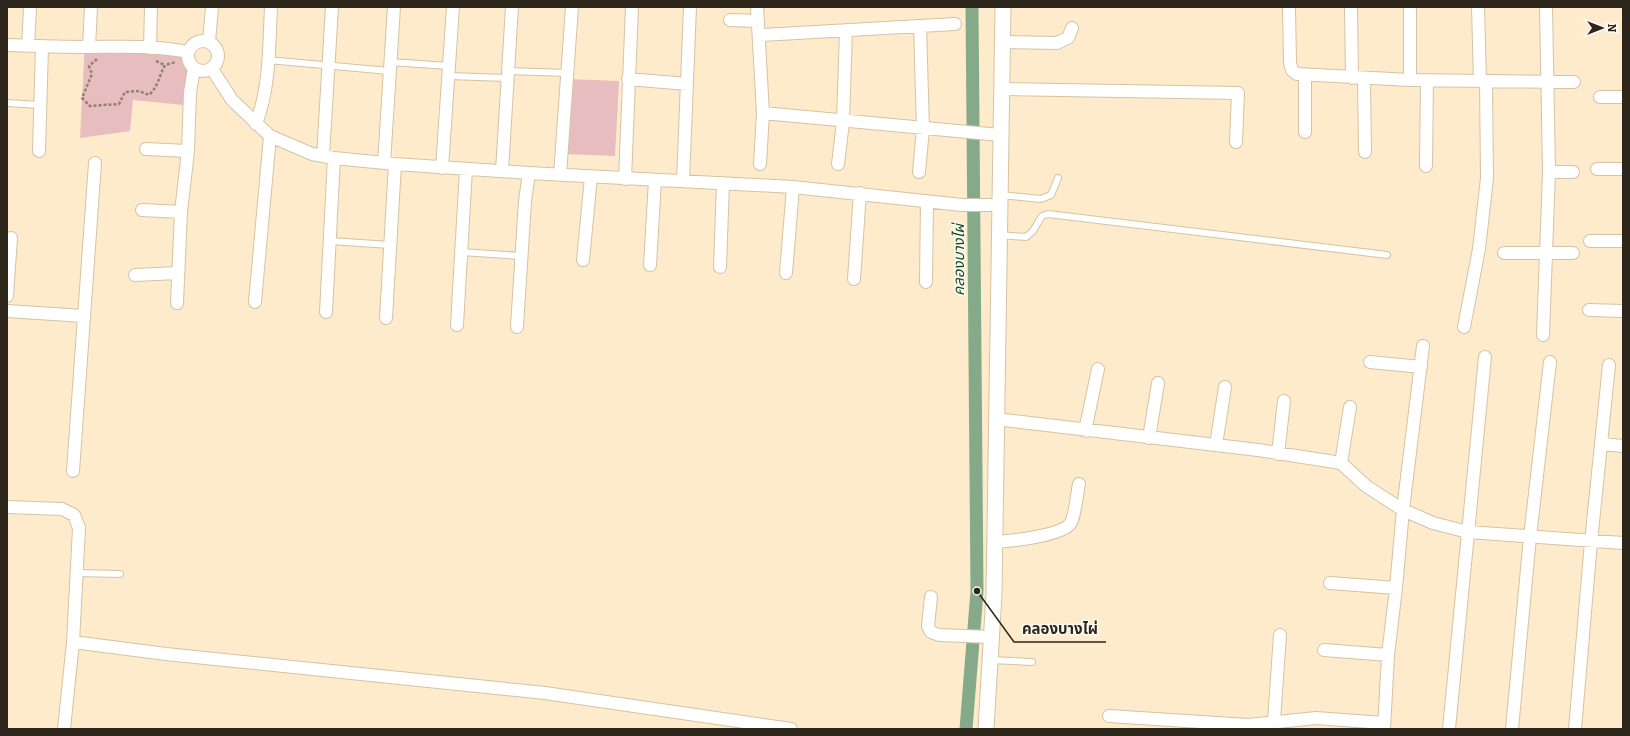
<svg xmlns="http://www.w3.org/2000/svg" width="1630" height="736" viewBox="0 0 1630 736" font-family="Bitter,'Noto Sans Thai',serif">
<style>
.green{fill:#e8bdbf}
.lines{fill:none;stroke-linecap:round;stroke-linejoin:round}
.canal{stroke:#85aa89;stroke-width:13}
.service-casing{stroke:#d4c3a4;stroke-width:8}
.minor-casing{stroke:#d4c3a4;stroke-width:14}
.tertiary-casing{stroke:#d4c3a4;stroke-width:17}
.path{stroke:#8f836e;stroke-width:2.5;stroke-dasharray:3 2;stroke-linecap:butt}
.service{stroke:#fff;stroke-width:6}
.minor{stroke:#fff;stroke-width:12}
.tertiary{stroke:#fff;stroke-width:15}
.labels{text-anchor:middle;stroke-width:3;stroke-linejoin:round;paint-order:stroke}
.water-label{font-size:15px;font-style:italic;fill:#144c20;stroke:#fefaf4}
.leader{fill:none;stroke:#2c261a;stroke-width:1.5}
.callout-dot{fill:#2c261a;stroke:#fefaf4;stroke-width:1.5}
.callout-label{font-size:15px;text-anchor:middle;font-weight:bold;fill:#2c261a;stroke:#fefaf4;stroke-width:3;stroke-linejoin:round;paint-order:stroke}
</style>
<rect width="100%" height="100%" fill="#feebcc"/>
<path class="green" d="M85,42L174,46L188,61L184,105L133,100L130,131L80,138Z
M567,79L619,81L615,156L564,154Z"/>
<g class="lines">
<path class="canal" d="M966,729L977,591L972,7"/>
<defs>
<path id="service" d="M268,60L389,71
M390,62L449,66
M508,71L568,73
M448,76L507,78
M7,103L40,105
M1001,195L1041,199L1051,195L1058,178
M999,235L1026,237L1033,231L1042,216L1048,214L1387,255
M330,241L390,245
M461,252L521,256
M77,573L120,574
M991,660L1032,662"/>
<path id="minor" d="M757,7L763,113L760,164
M1289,7L1290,63L1292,70L1297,74L1410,80L1574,82
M1351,7L1352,78
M1410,7V80
M1478,7L1480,81
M730,20L758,21
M760,35L955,24
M188 56a15 15 0 1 1 30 0a15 15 0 1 1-30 0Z
M209,42L212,7
M1002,42L1057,43L1068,38L1072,28
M7,45C34,46 60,47 87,47C121,47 155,45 188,52
M28,46L30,7
M89,47L91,7
M150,48L151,7
M212,69L232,100L270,136L312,154L334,158L395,164L529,173L793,187L962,205H999
M1364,78L1365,152
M628,79L687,84
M1001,89L1238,93L1236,142
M1600,97H1623
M763,113L1000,135
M256,124C270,87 269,46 271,7
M1305,132V76
M146,149L188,151
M39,151L42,47
M323,156L332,7
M384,163L394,7
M838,164L843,122L846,30
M1426,166L1427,80
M442,168L453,7
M1597,169H1623
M502,171L512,7
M919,172L923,129L920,26
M1549,172H1573
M560,175L572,7
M625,179L632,7
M683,181L690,7
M142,210L181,212
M1590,241H1623
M1504,253H1573
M583,260L591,177
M650,265L655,180
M720,267L723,183
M786,273L793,187
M135,275L178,273
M854,279L860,193
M926,282L927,201
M7,296L11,238
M255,302L270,136
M177,303L181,212L188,151L190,93L194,68
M1589,310L1623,311
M7,311L84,316
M326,312L334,158
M386,318L395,164
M457,325L466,169
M517,327L525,201L529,173
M1464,327L1479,249L1487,178L1486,81
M1543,335L1549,172L1546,7
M1370,362L1421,367
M996,419L1258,450L1341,463L1366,486L1403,510L1433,523L1468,532L1623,543
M1085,431L1098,369
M1149,438L1158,383
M1602,444L1623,446
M1216,445L1225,387
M1278,454L1284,401
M1341,463L1350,407
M73,471L95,163
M7,507L62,509L74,515L79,528L73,642L64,729
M995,542C1011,541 1060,536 1070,524C1075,518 1077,493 1079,484
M1330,583L1396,588
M931,597L928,626L931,632L939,635L992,637
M73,642L166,654L545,693L791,729
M1324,650L1388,655
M1109,716L1248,725L1316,718L1384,723
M1274,721L1280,635
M1384,729L1388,655L1396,588L1403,510L1423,346
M1449,729L1485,357
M1512,729L1530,537L1550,362
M1575,729L1591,542L1609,365"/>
<path id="tertiary" d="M986,729L994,594L1003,7"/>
</defs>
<use href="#service" class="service-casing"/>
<use href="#minor" class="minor-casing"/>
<use href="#tertiary" class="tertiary-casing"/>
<path class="path" d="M97,59L89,66L92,74L82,98L90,106L119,104L125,92L139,91L149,95C158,87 159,76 165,65L176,62
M156,61L165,65"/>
<use href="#service" class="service"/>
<use href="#minor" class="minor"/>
<use href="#tertiary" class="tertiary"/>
</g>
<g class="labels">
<g class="water-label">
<text transform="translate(959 260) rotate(-90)" y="5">คลองบางไผ่</text>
</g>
</g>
<path class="leader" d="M977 591L1014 642H1106"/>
<circle class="callout-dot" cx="977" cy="591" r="4"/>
<g class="callout-label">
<text x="1060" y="634">คลองบางไผ่</text>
</g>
<rect width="1630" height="736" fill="none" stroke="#2c261a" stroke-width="16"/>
<g transform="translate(1602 28) rotate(90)" stroke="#fefaf4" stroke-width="3" paint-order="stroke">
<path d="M0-3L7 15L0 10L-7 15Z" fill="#2c261a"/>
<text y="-6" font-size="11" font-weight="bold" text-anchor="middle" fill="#2c261a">N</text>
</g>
</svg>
